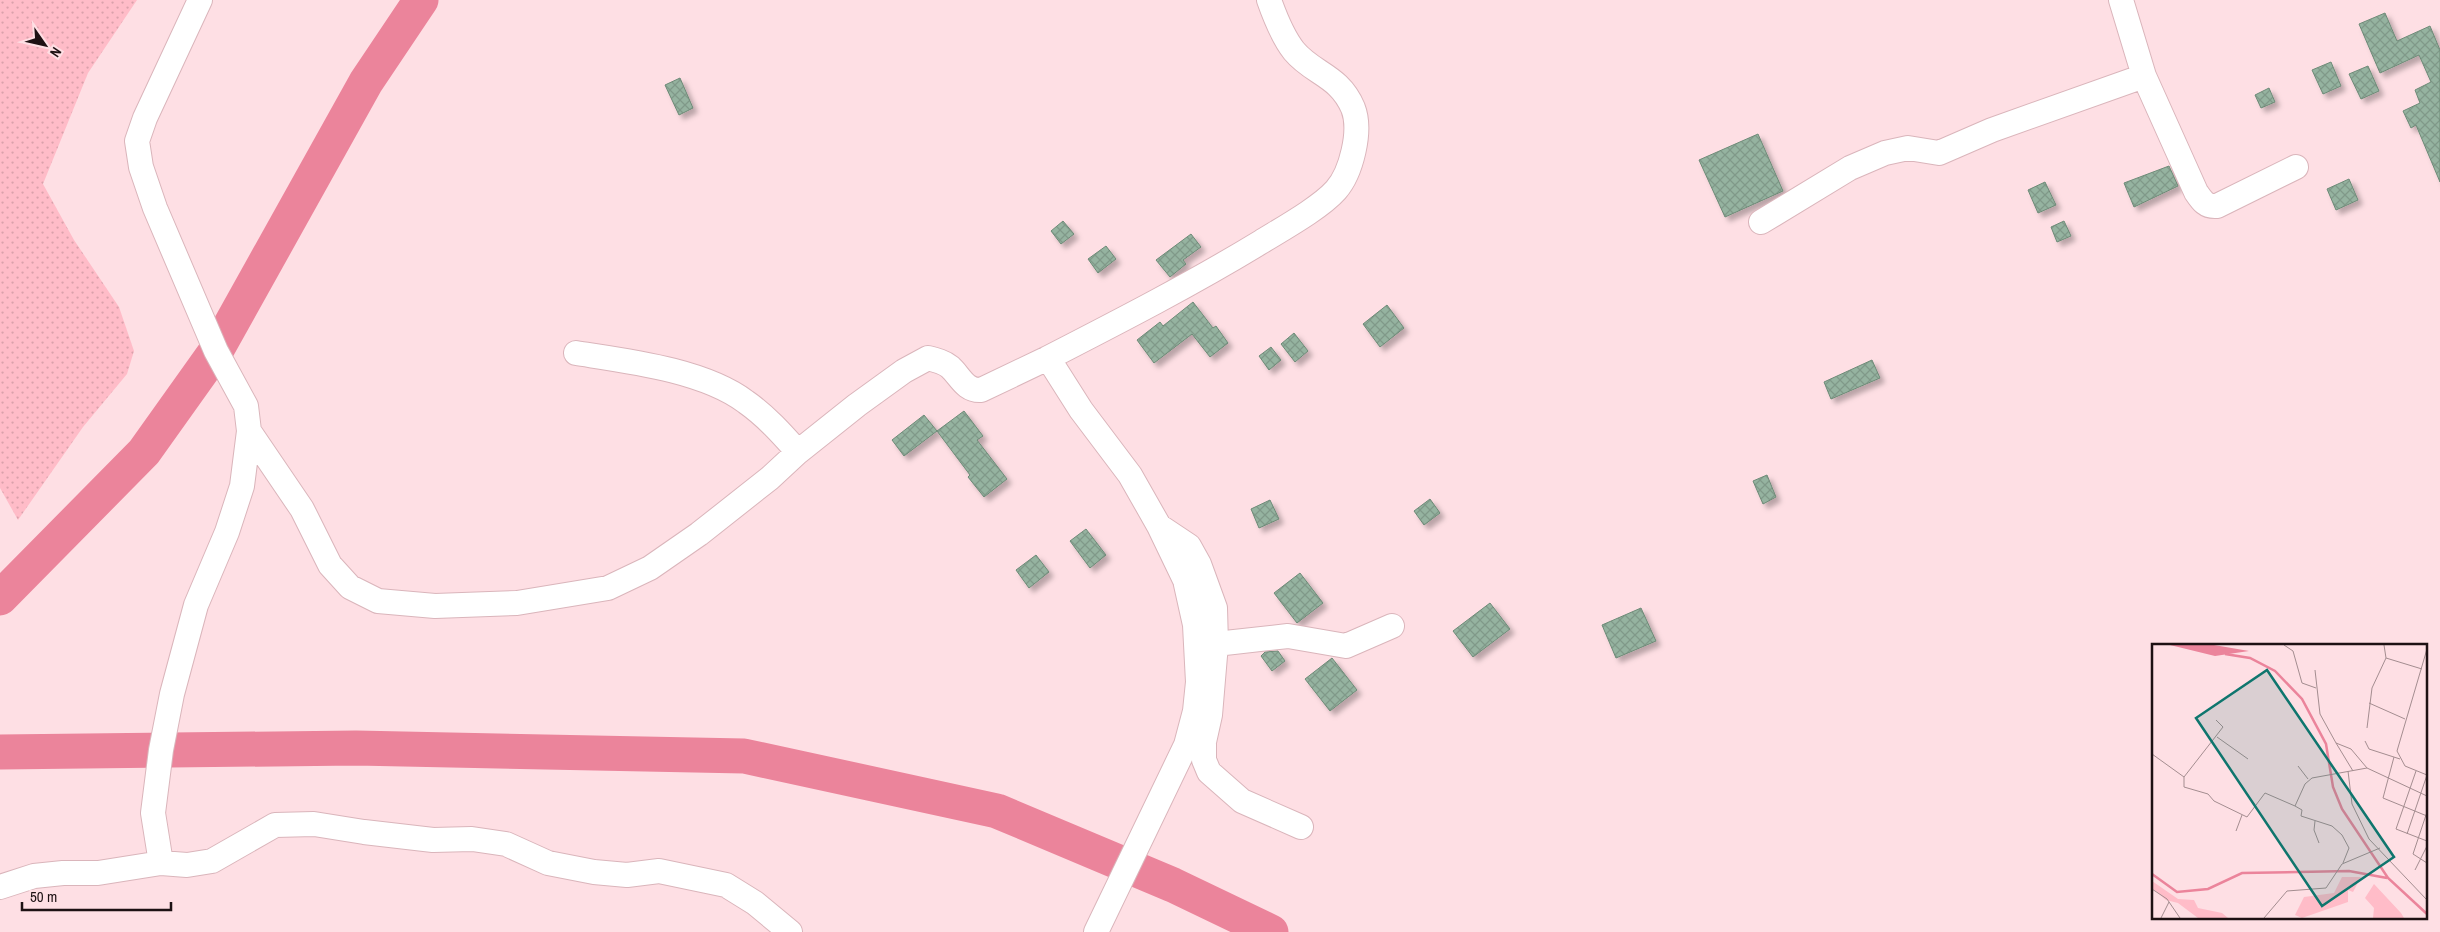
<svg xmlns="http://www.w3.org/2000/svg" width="2440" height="932" viewBox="0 0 2440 932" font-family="'Archivo Narrow',sans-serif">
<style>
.grass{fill:url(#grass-dots)}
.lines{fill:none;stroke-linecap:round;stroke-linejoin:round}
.river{stroke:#eb849b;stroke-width:35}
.building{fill:url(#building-cross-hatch);stroke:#6d8a77;filter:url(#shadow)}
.street-casing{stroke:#dab5bb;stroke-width:26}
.street{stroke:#fff;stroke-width:24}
.inset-river{fill:none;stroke:#eb849b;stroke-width:2.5}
.inset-road{fill:none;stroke:#a48d90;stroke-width:1}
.view{fill:#0f766e;fill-opacity:0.15;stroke:#0f766e;stroke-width:2.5}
.inset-edge{fill:none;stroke:#1d1113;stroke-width:2.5}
</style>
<defs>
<pattern id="grass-dots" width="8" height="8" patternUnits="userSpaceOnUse" patternTransform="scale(1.25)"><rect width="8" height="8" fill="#ffbcc8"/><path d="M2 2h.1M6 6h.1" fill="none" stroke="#daa1ab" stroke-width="1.8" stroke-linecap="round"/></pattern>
<pattern id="building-cross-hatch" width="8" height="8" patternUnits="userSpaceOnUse" patternTransform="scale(1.25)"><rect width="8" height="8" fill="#95b3a0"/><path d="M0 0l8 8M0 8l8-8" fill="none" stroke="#809989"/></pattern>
<filter id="shadow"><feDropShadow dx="4.5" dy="4.5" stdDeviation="2.5" flood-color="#0004"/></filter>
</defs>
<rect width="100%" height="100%" fill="#fedfe4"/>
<path class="grass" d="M0,0H137L88,73L43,184L74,240L119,307L134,351L127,374L83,427L18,520L0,488Z"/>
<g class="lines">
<path class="river" d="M0,598L144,452L216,351L366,82L421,0
M0,752L356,748L744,756L997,811L1173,885L1271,932"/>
</g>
<path class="building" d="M2385,13L2397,41L2430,26L2440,50V182L2416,125L2411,128L2403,111L2420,103L2415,90L2431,82L2419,55L2380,73L2359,24Z
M2331,62L2341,86L2323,94L2312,70Z
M2368,66L2379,91L2361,99L2349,74Z
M680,78L693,108L679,115L665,85Z
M2269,88L2275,102L2261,108L2255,95Z
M1758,134L1783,191L1725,217L1699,160Z
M2169,166L2178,186L2134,207L2124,183Z
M2349,179L2358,200L2336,210L2327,189Z
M2045,182L2056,205L2038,213L2028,190Z
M1063,221L1074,234L1061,244L1051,231Z
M2064,221L2071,236L2057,242L2051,227Z
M1191,234L1201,247L1183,260L1186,264L1170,277L1156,260Z
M1106,246L1116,259L1098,273L1088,259Z
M1193,302L1213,328L1216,326L1228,343L1210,357L1192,334L1154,363L1137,340L1160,322L1163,326Z
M1387,305L1404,328L1380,347L1363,324Z
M1294,333L1308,351L1295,362L1281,344Z
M1271,347L1281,360L1269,370L1259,356Z
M1872,360L1880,378L1831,399L1824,382Z
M964,411L983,436L977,440L1007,479L984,497L968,477L970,475L937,431Z
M924,415L937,431L904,456L892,440Z
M1767,475L1776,497L1763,504L1753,481Z
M1430,499L1440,513L1424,525L1414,511Z
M1270,500L1279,519L1259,528L1251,509Z
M1086,529L1106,555L1090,568L1070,541Z
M1036,555L1049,572L1029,588L1016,570Z
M1300,573L1323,603L1297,623L1274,593Z
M1490,603L1510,629L1473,657L1453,631Z
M1641,608L1656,641L1616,658L1602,625Z
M1278,651L1285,661L1272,671L1261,656L1265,652Z
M1332,658L1357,690L1330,711L1305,679Z"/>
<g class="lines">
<defs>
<path id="street" d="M2121,0L2144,76L2196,192C2202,201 2206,207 2217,206L2296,167
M1761,222L1850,168L1885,153L1908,148L1939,153L1992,130L2144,76
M576,353C627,361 704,370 746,402C766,416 782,434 798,452
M249,431L302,509L330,565L350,587L378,601L435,606L517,603L608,588L650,568L699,534L770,478L798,452L857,405L904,371L928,358C936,360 944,362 950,367C960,376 965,391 981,390L1048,358
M1159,526L1189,546L1199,564L1215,608L1216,644L1210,715L1204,742V760L1209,772L1242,801L1301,827
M1216,644L1288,636L1346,646L1392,626
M161,863L153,813L161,750L172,694L196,605L227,532L242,486L249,431L246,406L216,351L155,208L141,167L137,141L145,118L200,0
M0,887L34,876L63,873H98L161,863L187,865L212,861L275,825L314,824L364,832L433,840L472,839L506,844L548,863L594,872L627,875L659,871L726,885L755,903L790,932
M1096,932L1186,745L1195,711L1198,682L1195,625L1185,580L1159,526L1130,475L1081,410L1048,358C1120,321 1192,284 1261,242C1282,229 1320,208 1336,190C1351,173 1362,131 1353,108C1339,75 1313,74 1294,51C1283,37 1275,17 1269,0"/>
</defs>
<use href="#street" class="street-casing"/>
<use href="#street" class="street"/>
</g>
<g transform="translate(2152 644)">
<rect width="275" height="275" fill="#fedfe4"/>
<path d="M190,233H209L201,248L196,246V258L150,274L143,271L152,253L182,249ZM222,240L249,269L252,274H221L222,264L213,254Z" fill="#ffbcc8"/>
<path d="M0,237L26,255L42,256L46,264L70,269L76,274H46L26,259L14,256L0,244Z" fill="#ffbcc8"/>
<path d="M18,1H62L97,7L63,12Z" fill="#eb849b"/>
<path class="inset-river" d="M73,10L98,14L123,27L150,55L174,100L181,143L190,165L236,234L275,270M0,230L25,248L56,245L90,229L197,227L235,234"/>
<path class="inset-road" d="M132,1L141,7L150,39L164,44M275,5L245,107L253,122L275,131M234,14L270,25M163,26L168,70L184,99L199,105L215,124L275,152M217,59L253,75M215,84L220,44L234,14L232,1M65,93L96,115M213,97L217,105L248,115M184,99L201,127M0,110L32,133V143L56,150L62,157L95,173L113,149L143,162L153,140L160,134L215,124M242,113L231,154L275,172M146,122L156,135M196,127L200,160L217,195L275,256M264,127L244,185L275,197M32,133L71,83L64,76M143,162L150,166L149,172L180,182L190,191L197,204L191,219M275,168L261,210L275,219M163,177L162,186L167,199M84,187L90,171M255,190L275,131M263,226L275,202M0,245L15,255L28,274M9,274L17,258M112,274L135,247L174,244L190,220L228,204"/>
<path class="view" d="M115,26L242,213L170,262L44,74Z"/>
<rect width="275" height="275" class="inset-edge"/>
</g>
<g transform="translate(45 45) rotate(124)" stroke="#fedfe4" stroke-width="4" paint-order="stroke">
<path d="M0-4L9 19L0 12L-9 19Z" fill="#1d1113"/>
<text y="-8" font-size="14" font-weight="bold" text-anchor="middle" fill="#1d1113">N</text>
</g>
<path d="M22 902v8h149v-8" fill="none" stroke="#1d1113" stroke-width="2.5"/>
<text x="30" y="902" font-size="15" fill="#1d1113" stroke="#fedfe4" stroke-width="4" paint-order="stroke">50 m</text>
</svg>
